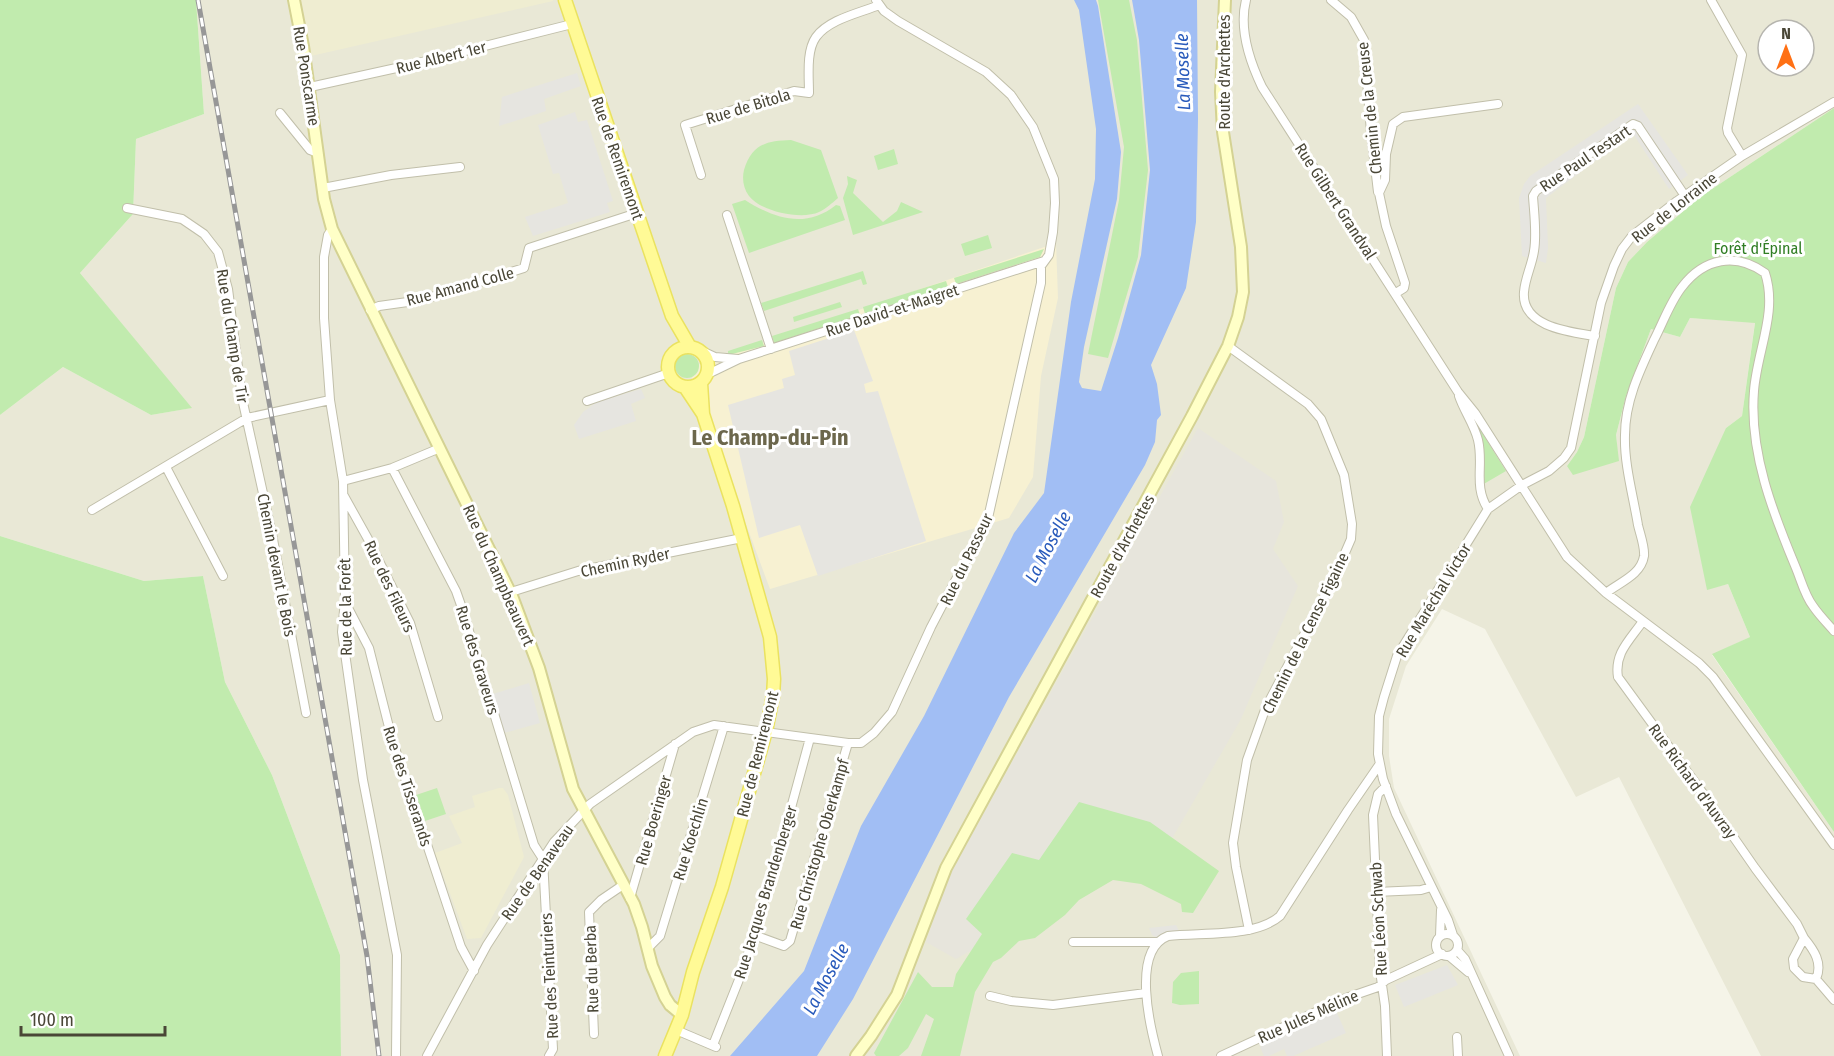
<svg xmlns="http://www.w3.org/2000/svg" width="1834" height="1056" viewBox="0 0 1834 1056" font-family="'Fira Sans Condensed',sans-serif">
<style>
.residential{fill:#e9e8d6;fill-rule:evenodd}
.commercial{fill:#f7f1d2}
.industrial{fill:#e7e5dc}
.education{fill:#efedd1}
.green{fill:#c1ebae}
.parking{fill:#e6e5e0}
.water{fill:#a1bef4}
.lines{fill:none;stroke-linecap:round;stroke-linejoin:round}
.street-casing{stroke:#c1bfaa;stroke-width:10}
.secondary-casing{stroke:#d4d293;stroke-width:14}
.primary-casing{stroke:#eae260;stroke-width:15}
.street{stroke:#fff;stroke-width:8}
.secondary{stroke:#ffffc7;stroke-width:10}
.primary{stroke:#fffa96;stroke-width:12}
.rail-casing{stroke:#979797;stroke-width:5}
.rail{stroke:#fff;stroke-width:3;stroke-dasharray:9;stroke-linecap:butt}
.labels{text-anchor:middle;stroke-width:6;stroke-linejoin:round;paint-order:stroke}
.street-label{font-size:16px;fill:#494636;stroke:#fff}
.park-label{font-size:16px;fill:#317e25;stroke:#fff}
.water-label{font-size:18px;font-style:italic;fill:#285abb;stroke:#fff}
.district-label{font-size:22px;font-weight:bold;fill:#6c674c;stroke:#fff}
</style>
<rect width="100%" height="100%" fill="#f5f4e8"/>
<path class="residential" d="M196,0H1834V108L1700,197L1647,242L1628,262L1616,288L1584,437L1577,452L1567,466L1618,461L1616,435L1626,396L1651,329L1680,337L1690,318L1755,322L1742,416L1726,428L1707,589L1728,584L1750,637L1712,655L1834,832V1056H1761L1619,777L1576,797L1485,629L1442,609L1406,666L1389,719V756L1394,788L1520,1056H341L340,955L272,775L225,682L203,576L144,581L0,536V415L63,367L151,415L191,408L80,273L133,214L136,139L204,114ZM1768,30H1804V66H1768Z"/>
<path class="commercial" d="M1056,243L1058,298L1041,376L1033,477L1009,518L770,589L688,368Z"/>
<path class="industrial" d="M1198,428L1276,481L1284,522L1273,549L1298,586L1241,719L1173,837L956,959L926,942L948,878Z"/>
<path class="education" d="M299,0H553V1L311,56Z
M499,788H503L508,795L524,857L481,938L467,939L435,853L462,843L449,816L475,807L472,796Z"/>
<path class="green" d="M0,0H196L204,114L136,139L133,214L80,273L192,408L151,415L63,367L0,415Z
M1098,0H1129L1137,40L1148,170L1138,257L1108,358L1088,354L1119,200L1124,147Z
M1834,108V832L1712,654L1750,637L1728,584L1707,590L1690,507L1726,428L1742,416L1755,323L1690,318L1680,337L1651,329L1626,396L1616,435L1619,461L1573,475L1567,466L1577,452L1584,437L1616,288L1628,262L1647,242L1700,197Z
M791,140L821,150L838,198C832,203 826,209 819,212C802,220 761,212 749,196C743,188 742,178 744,170C752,144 766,141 791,140Z
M894,149L898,164L878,170L874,156Z
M847,176L857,180L853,193L883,222L897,211L901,202L923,212L853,235L843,198L848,184Z
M745,200C775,219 806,229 836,205L840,206L845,220L749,253L732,204Z
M988,235L992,248L965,256L961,244Z
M1044,249L1040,257L956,284L954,278Z
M863,271L867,284L863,285L861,279L764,311L761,303Z
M946,281L948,287L865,314L863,307Z
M840,302L842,307L794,322L793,317Z
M858,309L860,315L774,343L772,336Z
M762,340L764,346L728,355V351Z
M675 366a12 12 0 1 1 24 0a12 12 0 1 1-24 0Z
M1474,420L1506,471L1482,485V451Z
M0,536L144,581L203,576L225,682L272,775L340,955L341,1056H0Z
M437,788L446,814L425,821L416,795Z
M1079,802L1150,822L1219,871L1193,913L1182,912L1181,904L1141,884L1113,880L1079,900L1065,915L1035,938L1019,941L1001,958L993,962L975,992L960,1056H921L934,1019L926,1014L908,1048L899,1056H876L874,1053L918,972L932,987H953L956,974L982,934L966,919L1012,853L1039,860Z
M1199,971V1004L1180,1005L1172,1003L1173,982L1181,973Z"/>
<path class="parking" d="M577,73L581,86L544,99L546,111L499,126L502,97Z
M1638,104L1688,175L1669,189L1628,126L1599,147L1603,155L1546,198L1548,248L1546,263L1522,256L1519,198L1524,184L1530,176Z
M575,112L578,122L587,120L613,201L607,203L610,212L533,236L525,217L568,203L559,173L553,174L538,125Z
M854,330L873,381L864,384L866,393L878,391L926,541L818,576L800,525L759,538L728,405L784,388L782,379L795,375L789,351Z
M641,389L645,398L631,404L636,421L579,439L574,425L583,412L597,402Z
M529,683L540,723L504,733L493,694Z
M1176,925L1181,935L1160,939L1152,935L1149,928Z
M1447,965L1458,985L1404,1007L1395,985Z
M1336,1011L1346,1033L1293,1056H1287L1284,1049L1269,1056H1264L1260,1047Z"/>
<path class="water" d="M1074,0H1096L1098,6L1121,152L1117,199L1084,347L1079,382L1082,388L1101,391L1118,338L1141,255L1150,170L1139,40L1132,0H1197L1198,119L1196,222L1186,288L1151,365L1157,384L1161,415L1157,420L1155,442L1145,465L1009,697L853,999L817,1056H730L804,971L861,826L924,716L1014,533L1044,493L1071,302L1095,179L1096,129L1079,10Z"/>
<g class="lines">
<defs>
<path id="street" d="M1246,0C1239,28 1250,62 1262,87L1458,392L1475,413L1567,557L1606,593L1699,663L1713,677L1834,845
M1331,0L1351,17L1364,40L1371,133L1378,192
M1711,0L1742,55L1727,128L1728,133L1742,156
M310,87L410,65L572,24
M280,113L310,150L318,153
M701,175L685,125L794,91L809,93C809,76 806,51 816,37C829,19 860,13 879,5
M323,188L391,175L460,167
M127,208L182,219L204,234L218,252L228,289L242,398L272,534L306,713
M727,215L771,349
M332,229L328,235L324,257V318L330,400L343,481L345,600L342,632L363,780L397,955L396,1056
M1396,293L1404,288L1405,283L1386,226L1379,193L1385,180L1386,154L1393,124L1403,117L1498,104
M370,310L379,306L422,300L524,268L529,248L637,213
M1595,336C1570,332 1521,327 1524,292C1525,278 1532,265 1534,251C1537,234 1534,213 1533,196L1536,191L1633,124L1638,126L1685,196
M1228,346L1308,404L1321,419L1344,475L1352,524L1351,539L1335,576L1266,707L1247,760L1233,843L1236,867L1249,930
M700,350L715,357L738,359
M708,374L739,359L1044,261
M1459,396C1464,411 1474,424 1478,440C1484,465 1473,486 1488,509
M587,401L669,373
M166,467L223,576
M392,468L456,591L462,608L534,845L543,859L553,1049L549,1056
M343,481L392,468L440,448
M344,496L368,539L410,623L438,717
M92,510L247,418L330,400
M511,592L578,571L742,538
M1606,593C1620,582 1641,575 1644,556C1645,547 1640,534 1638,525C1633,495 1624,464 1625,435C1625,401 1640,370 1654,340C1663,323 1670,302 1682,287C1704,258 1736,252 1765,273C1778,312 1757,351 1754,391C1749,452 1773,513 1796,568C1801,580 1805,596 1813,606C1819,615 1827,623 1834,631
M345,602L369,648L392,739L461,947L474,971
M1643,621C1630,640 1614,653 1618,677L1705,796L1755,868L1797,924L1804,938L1793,959L1794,968L1803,977L1816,979L1834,1000
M1386,786L1378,794L1373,815L1380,971L1385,1006L1387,1056
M1376,892L1421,890L1431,887
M630,898L675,744
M1436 945a11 11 0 1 1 22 0a11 11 0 1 1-22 0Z
M754,935L784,946L790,941L848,743
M1453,935L1448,920L1396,814L1383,779L1378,754L1379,716L1384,697L1397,656L1488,509L1522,485L1549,471L1564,458L1571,448L1601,303L1614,266L1622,249L1632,236L1677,201L1742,156L1834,102
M1440,936L1441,910
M1804,938C1814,950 1823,963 1816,979
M1073,942H1157
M648,948L660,936L724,726
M1457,950L1465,959L1509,1056
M1449,956L1468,972
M990,996L1011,1001L1053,1005L1146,993
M676,1030L716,1047
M594,1034L589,912L601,900L623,885
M1457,1037L1458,1056
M713,1045L744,967L779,852L810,738
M427,1056L487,945L554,842L590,804L693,732L714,725L848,743H861L874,733L892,712L931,627L988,518L1041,283V266L1049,255L1053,232L1055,203L1054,179L1033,127L1011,95L986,72L898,21L884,11L876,0
M1158,1056C1150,1027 1131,950 1168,936C1201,932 1255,938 1280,916L1348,810L1379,765
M1221,1056L1346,998L1378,987L1386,980L1442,954"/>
<path id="secondary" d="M294,0L303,46L324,199L332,229L512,596L539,668L573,789L634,904L642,927L652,966L665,997L670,1005L682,1015
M856,1056L871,1036L897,995L946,868L1192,416L1228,346L1238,317L1243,292L1241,247L1223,132L1221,92L1225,0"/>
<path id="primary" d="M565,0L672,316L690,347
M668 367a20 20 0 1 1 40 0a20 20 0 1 1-40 0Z
M701,383L703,414
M665,1056L682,1015L693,972L722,887L766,731L773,696L774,679L770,637L733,506L703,414L685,387"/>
</defs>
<use href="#street" class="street-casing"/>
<use href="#secondary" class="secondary-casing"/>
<use href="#primary" class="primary-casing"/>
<use href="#street" class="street"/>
<use href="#secondary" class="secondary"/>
<use href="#primary" class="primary"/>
<defs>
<path id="rail" d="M198,0L367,956L379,1056"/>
</defs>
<use href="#rail" class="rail-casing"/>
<use href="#rail" class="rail"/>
</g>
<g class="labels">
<g class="street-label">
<text transform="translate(441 57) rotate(-14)" y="6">Rue Albert 1er</text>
<text transform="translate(1224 72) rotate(-90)" y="6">Route d'Archettes</text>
<text transform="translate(307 76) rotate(81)" y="6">Rue Ponscarme</text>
<text transform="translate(748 106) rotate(-17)" y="6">Rue de Bitola</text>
<text transform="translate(1369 108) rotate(-96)" y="6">Chemin de la Creuse</text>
<text transform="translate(618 158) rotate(71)" y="6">Rue de Remiremont</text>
<text transform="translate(1585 158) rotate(-34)" y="6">Rue Paul Testart</text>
<text transform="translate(1336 201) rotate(57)" y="6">Rue Gilbert Grandval</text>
<text transform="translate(1674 207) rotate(-38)" y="6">Rue de Lorraine</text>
<text transform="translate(460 286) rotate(-15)" y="6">Rue Amand Colle</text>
<text transform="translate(892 310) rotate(-18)" y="6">Rue David-et-Maigret</text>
<text transform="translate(233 336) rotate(81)" y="6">Rue du Champ de Tir</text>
<text transform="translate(1122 546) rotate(-61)" y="6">Route d'Archettes</text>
<text transform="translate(966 559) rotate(-64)" y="6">Rue du Passeur</text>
<text transform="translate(625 562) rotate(-12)" y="6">Chemin Ryder</text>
<text transform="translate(277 565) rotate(79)" y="6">Chemin devant le Bois</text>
<text transform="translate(499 575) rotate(66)" y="6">Rue du Champbeauvert</text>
<text transform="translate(390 586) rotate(65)" y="6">Rue des Fileurs</text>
<text transform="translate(1433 600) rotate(-59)" y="6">Rue Maréchal Victor</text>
<text transform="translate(345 607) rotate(-91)" y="6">Rue de la Forêt</text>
<text transform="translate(1305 633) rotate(-64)" y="6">Chemin de la Cense Figaine</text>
<text transform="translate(478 660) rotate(73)" y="6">Rue des Graveurs</text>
<text transform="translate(757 754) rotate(-76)" y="6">Rue de Remiremont</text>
<text transform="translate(1693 781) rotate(54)" y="6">Rue Richard d'Auvray</text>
<text transform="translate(408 786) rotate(72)" y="6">Rue des Tisserands</text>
<text transform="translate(653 820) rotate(-74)" y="6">Rue Boeringer</text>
<text transform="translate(690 839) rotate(-73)" y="6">Rue Koechlin</text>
<text transform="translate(819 844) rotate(-74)" y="6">Rue Christophe Oberkampf</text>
<text transform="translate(537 872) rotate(-55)" y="6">Rue de Benaveau</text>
<text transform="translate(765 892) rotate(-73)" y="6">Rue Jacques Brandenberger</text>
<text transform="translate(1378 919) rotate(-93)" y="6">Rue Léon Schwab</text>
<text transform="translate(591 969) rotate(-92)" y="6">Rue du Berba</text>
<text transform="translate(549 976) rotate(-93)" y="6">Rue des Teinturiers</text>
<text transform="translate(1308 1016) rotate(-24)" y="6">Rue Jules Méline</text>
</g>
<g class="park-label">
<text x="1758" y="254">Forêt d'Épinal</text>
</g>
<g class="water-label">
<text transform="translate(1183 72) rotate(-92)" y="6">La Moselle</text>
<text transform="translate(1048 547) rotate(-62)" y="6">La Moselle</text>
<text transform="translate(826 979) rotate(-62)" y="6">La Moselle</text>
</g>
<g class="district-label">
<text x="770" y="445">Le Champ-du-Pin</text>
</g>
</g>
<g transform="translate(1786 48)"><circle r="28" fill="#ffffff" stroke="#b6b5af" stroke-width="1.5"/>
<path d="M0-4.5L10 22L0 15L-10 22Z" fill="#ff7014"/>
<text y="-9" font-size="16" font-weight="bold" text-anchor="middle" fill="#494636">N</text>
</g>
<path d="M21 1026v9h144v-9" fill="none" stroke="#494636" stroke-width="3"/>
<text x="30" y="1026" font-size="18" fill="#494636" stroke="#ffffff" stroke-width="4.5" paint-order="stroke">100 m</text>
</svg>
